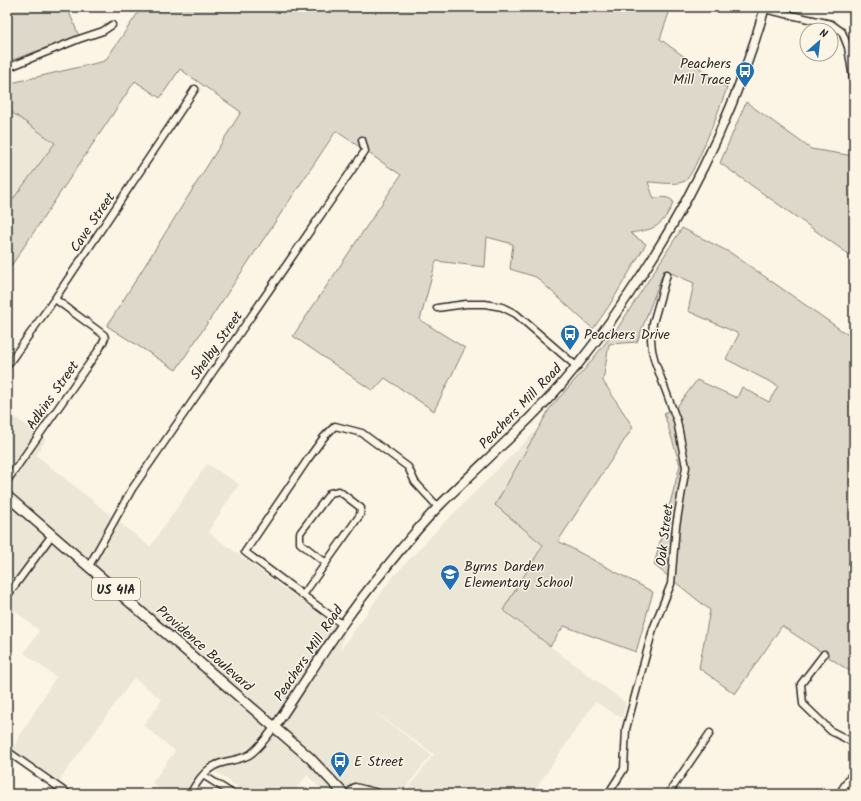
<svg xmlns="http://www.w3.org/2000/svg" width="861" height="801" viewBox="0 0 861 801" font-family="Kalam,sans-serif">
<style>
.built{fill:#ece6d7}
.green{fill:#ded8ca;stroke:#84827a}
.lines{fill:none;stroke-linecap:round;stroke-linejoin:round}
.minor-casing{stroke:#2b2b2b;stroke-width:9}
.major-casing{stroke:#2b2b2b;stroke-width:11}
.highway-casing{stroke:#2b2b2b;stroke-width:12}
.minor{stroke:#fcf5e5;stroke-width:6}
.major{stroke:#fcf5e5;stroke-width:8}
.highway{stroke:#fcf5e5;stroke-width:9}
.labels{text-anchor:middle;stroke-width:3;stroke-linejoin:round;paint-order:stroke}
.shield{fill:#fcf5e5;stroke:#6a6863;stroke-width:1}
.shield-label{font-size:13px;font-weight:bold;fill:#2b2b2b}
.poi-label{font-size:14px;fill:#2b2b2b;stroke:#fcf5e5;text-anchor:start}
.street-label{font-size:14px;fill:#2b2b2b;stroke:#fcf5e5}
</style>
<rect width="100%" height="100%" fill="#fcf5e5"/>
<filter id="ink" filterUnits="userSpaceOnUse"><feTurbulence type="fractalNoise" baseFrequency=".025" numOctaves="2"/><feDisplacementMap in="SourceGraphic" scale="8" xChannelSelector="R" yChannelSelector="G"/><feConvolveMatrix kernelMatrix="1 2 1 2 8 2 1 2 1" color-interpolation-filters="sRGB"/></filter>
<g filter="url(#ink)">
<path class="built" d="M7,109L55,143L7,207Z
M7,412L46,439L36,455L150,547L207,464L239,484L208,532L345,633L339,652L391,579L435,532L543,424L604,464L504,612L626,703L622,718L595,702L532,794H490L485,791L483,794H404L434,754L369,708L431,755L401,794H326L307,775L293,794H248L216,772L200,770L184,794H167L152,783L175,751L143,725L162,700L134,678L59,781L12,749L56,677L24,653L39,631L7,604Z"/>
<path class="green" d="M7,7H67L79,36L7,62Z
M142,7H671L660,39L727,88C722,102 694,176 685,181C675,186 659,182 648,182L654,199C661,197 667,196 673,201C673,206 670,209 668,213C658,230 648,230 630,233L646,244L609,306L593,329L536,277L510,269L513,244L487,237L485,267L436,261L420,320L465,348L434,411L385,378L373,391L293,336L401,175L336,131L176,370L107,326L241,112L180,69L160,98L135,81L7,272V207L55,143L7,109V84L105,61Z
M746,102L811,149L854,156V258L720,163Z
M682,228L731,253L854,339V674L782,626L735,694L699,668L710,610L654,565L680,465L664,413L676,408L697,380L737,398L742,387L769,402L778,386L726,359L739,334L688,311L694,283L664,270L637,342L609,344L603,381L633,427L558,541L653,592L636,652L564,626L550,646L503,610L543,545L495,505L550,408L584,370L619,326Z"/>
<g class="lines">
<defs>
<path id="minor" d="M764,9L831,24L842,32L848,47L854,85
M7,68L79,39L103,31L112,25
M437,308L466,304H485L502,307L516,314L576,366
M7,366L56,297L195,89
M7,481L100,348L105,338L104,335L100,332L55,299
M89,566L132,489L365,151L362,140
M303,595L360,515L361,508L339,491L330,493L300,533V543L326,563
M7,596L52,535
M343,625L245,552L308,459L324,437L335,426L362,433L408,467L415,482L438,507
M824,654L801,684L803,704L831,731L854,743
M7,751L68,794
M203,775L233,794
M190,794C196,784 203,772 214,766C225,760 238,761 249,755C259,749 267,736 274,728
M347,794L355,787L375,792L378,794
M608,794L624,769L626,729L653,629L671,584L676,526L686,467L677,421L655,362L652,350L651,339L653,323L667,274
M668,794L710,733
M839,794L854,771"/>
<path id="major" d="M274,728C309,676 341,622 380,575C399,551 419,526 441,504C480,465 523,428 560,386C585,357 608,326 629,294C689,206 736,110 765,7"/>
<path id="highway" d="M7,496L310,758L344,794"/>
</defs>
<use href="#minor" class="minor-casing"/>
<use href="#major" class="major-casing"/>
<use href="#highway" class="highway-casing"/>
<use href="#minor" class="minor"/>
<use href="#major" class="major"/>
<use href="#highway" class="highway"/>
</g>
</g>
<defs>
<symbol id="bus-pin" viewBox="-11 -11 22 30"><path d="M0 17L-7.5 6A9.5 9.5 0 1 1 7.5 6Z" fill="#1f6fb2" stroke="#fcf5e5"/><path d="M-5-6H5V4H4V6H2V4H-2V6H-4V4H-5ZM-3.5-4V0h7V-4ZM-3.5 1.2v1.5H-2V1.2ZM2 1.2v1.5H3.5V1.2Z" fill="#fff"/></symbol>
<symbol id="school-pin" viewBox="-11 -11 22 30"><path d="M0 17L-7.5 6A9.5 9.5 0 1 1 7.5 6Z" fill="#1f6fb2" stroke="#fcf5e5"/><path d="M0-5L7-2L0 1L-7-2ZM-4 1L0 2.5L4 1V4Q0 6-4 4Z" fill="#fff"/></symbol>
</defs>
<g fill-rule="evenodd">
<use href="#bus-pin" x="734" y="60" width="22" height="30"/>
<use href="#bus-pin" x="559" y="323" width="22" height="30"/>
<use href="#school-pin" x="439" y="563" width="22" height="30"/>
<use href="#bus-pin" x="329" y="750" width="22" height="30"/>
</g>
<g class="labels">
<rect class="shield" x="92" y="578" width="48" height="22" rx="3"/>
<g class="shield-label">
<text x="116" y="594">US 41A</text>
</g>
<g class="poi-label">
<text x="731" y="68" text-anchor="end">Peachers<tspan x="731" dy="16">Mill Trace</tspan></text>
<text x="584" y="339">Peachers Drive</text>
<text x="464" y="571">Byrns Darden<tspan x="464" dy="16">Elementary School</tspan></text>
<text x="354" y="766">E Street</text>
</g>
<g class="street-label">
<text transform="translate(92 222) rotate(-56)" y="5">Cave Street</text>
<text transform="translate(216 345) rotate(-55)" y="5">Shelby Street</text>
<text transform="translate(52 395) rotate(-55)" y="5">Adkins Street</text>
<text transform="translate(520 406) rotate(-46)" y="5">Peachers Mill Road</text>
<text transform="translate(664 535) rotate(-83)" y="5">Oak Street</text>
<text transform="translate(205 648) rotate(41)" y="5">Providence Boulevard</text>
<text transform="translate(308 653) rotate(-56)" y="5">Peachers Mill Road</text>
</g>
</g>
<rect width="861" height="801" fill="none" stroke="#fcf5e5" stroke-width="24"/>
<rect x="12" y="12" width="837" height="777" fill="none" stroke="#2b2b2b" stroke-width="1.5" filter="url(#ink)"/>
<g transform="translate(819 42) rotate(28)"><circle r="19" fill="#fcf5e5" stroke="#a8a49b"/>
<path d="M0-3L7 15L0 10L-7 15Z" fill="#1f6fb2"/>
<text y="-6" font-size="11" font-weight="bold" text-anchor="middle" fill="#2b2b2b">N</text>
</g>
</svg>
